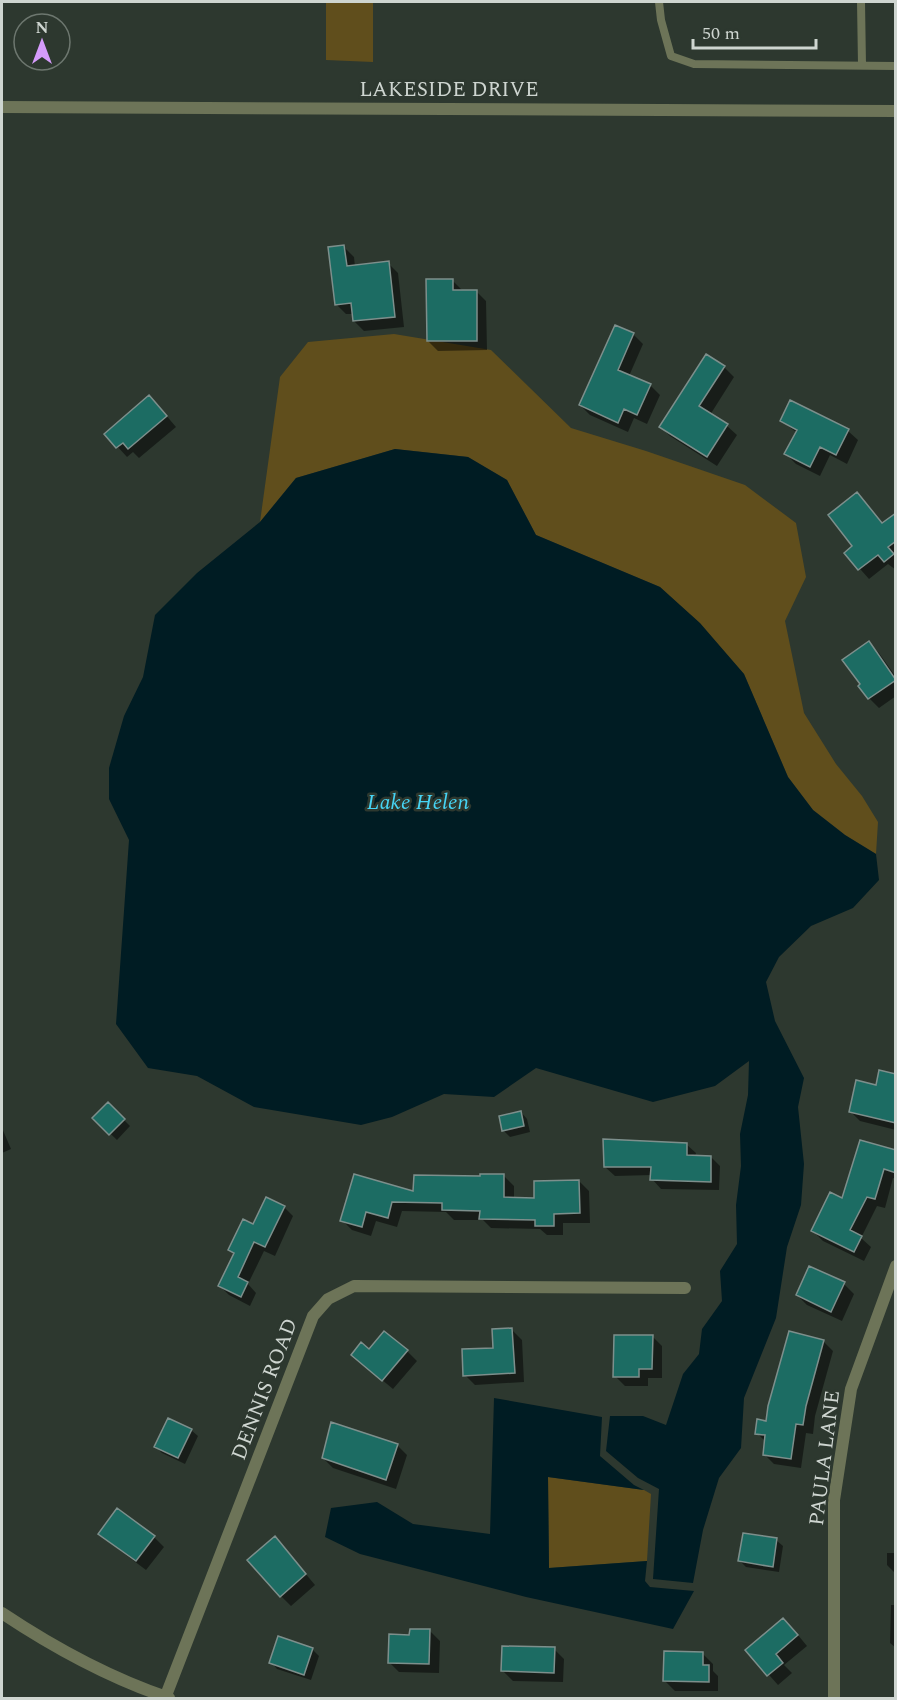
<svg xmlns="http://www.w3.org/2000/svg" width="897" height="1700" viewBox="0 0 897 1700" font-family="Spectral,serif">
<style>
.green{fill:#604e1c}
.water{fill:#001c23}
.shadow{fill:#0007}
.building{fill:#1c6c63;stroke:#7d8f8c;stroke-width:1.5}
.lines{fill:none;stroke-linecap:round;stroke-linejoin:round}
.service{stroke:#6d7458;stroke-width:8}
.minor{stroke:#6d7458;stroke-width:12}
.labels{text-anchor:middle;stroke-width:5;stroke-linejoin:round;paint-order:stroke}
.street-label{font-size:21px;fill:#ced5d0;stroke:#2d382f}
.water-label{font-size:22px;font-style:italic;fill:#46d4f4;stroke:#2d382f}
</style>
<rect width="100%" height="100%" fill="#2d382f"/>
<path class="green" d="M326,2H373V62L326,60Z
M394,334L491,350L571,428L646,451L745,485L796,523L806,577L785,621L804,713L836,764L862,796L878,822L876,854L845,835L813,810L788,777L744,674L699,623L660,587L536,535L507,480L468,457L395,449L296,478L260,522L280,377L308,342Z
M548,1477L644,1490L651,1494L647,1561L549,1568Z"/>
<path class="water" d="M395,449L468,457L507,480L536,535L660,587L700,623L744,674L788,777L813,810L845,835L876,854L879,880L853,908L811,926L779,957L766,982L775,1021L804,1078L798,1107L804,1164L801,1205L787,1247L776,1318L744,1398L741,1448L719,1478L703,1530L693,1583L653,1579L659,1489L638,1478L606,1451L610,1416H643L666,1425L683,1374L699,1354L702,1329L722,1301L720,1271L737,1244L736,1205L741,1166L740,1134L748,1095L749,1061L715,1086L653,1102L536,1068L494,1097L444,1094L392,1117L361,1125L254,1107L197,1076L148,1068L116,1024L129,840L109,799V768L124,716L143,677L155,615L197,573L260,522L296,478Z
M494,1398L602,1417L600,1456L634,1485L644,1490L548,1477L549,1568L647,1561L645,1581L650,1587L694,1591L673,1629L526,1597L360,1554L325,1537L331,1508L377,1502L413,1524L490,1534Z"/>
<path class="shadow" d="M344,247L354,257L355,267L388,263L398,273L404,327L364,331L354,321L353,314H346L336,304Z
M452,280L462,290L476,291L486,301L487,350L438,351L428,341Z
M633,334L643,344L629,376L650,385L660,395L647,424L634,418L628,432L590,415L580,405Z
M724,367L734,377L710,415L727,426L737,435L717,466L670,436L660,426Z
M791,402L848,431L858,440L847,464L830,455L820,476L796,464L786,454L797,433L782,421Z
M159,407L176,427L139,458L133,452L127,457L106,434Z
M857,494L883,524L896,522V570L888,564L869,579L846,553L854,546Z
M869,643L879,653L896,677V696L879,708L869,698Z
M896,1075V1130L860,1121L850,1111L877,1086Z
M108,1104L130,1126L117,1140L94,1118Z
M521,1112L527,1119L530,1132L510,1137L503,1130Z
M2,1128L11,1149L2,1153Z
M686,1144L696,1153L695,1157H711L720,1166L719,1190L661,1189L652,1179V1175L615,1176L605,1167Z
M896,1152V1179L893,1178L885,1208L877,1206L861,1238L871,1247L864,1261L823,1241L813,1231Z
M504,1176L514,1186V1199H536L579,1181L589,1191L590,1223H563V1235H547L540,1229L491,1228L483,1220H454L446,1212L402,1211L397,1227L376,1221L371,1236L352,1230L342,1220L415,1193L482,1178Z
M284,1207L293,1216L275,1256L264,1251L248,1284L256,1293L250,1306L229,1295L220,1286L235,1255L230,1250Z
M844,1284L854,1294L842,1321L807,1305L797,1295Z
M512,1330L522,1340L524,1382L475,1385L465,1375L495,1349Z
M652,1336L662,1346V1378H648V1386H625L615,1376Z
M823,1341L833,1351L815,1416L813,1434L806,1433L801,1468L774,1464L764,1454L766,1442L757,1433L767,1422Z
M369,1351H407L417,1361L393,1389L363,1364Z
M191,1430L198,1436L185,1464L162,1453L156,1447Z
M397,1445L407,1455L396,1489L333,1468L323,1458Z
M100,1533L154,1537L164,1547L146,1570L110,1543Z
M776,1540L783,1546L779,1572L746,1567L740,1561Z
M284,1548L315,1585L291,1606L281,1596Z
M887,1553H896V1574L887,1565Z
M891,1605H896V1648L890,1643Z
M793,1629L807,1646L784,1665L792,1673L778,1685L747,1650Z
M430,1631L440,1641L439,1673L399,1672L389,1662Z
M312,1649L319,1656L311,1680L277,1669L271,1662Z
M554,1649L564,1659L563,1682L513,1681L503,1671Z
M703,1654L713,1664V1671L718,1676V1691H675L665,1681Z"/>
<path class="building" d="M344,245L347,266L389,261L395,317L353,321L351,303L335,305L328,247Z
M426,279H453V290H477V341H427Z
M615,325L634,333L618,370L651,384L637,415L624,409L618,423L579,405Z
M706,354L725,366L699,406L728,424L707,457L659,427Z
M149,395L167,416L128,449L123,443L116,448L104,434Z
M790,400L849,429L836,455L820,447L810,467L784,454L797,430L780,421Z
M857,492L882,523L896,513V541L888,547L894,554L884,562L878,555L858,570L844,553L852,546L828,515Z
M869,641L896,680L868,699L858,686L860,684L842,660Z
M879,1070L896,1074V1123L849,1112L856,1080L876,1085Z
M108,1102L125,1119L109,1135L92,1118Z
M521,1111L524,1126L502,1131L499,1116Z
M603,1139L687,1143V1155L711,1156V1182L650,1180L651,1167H604Z
M860,1140L896,1150V1173L884,1169L875,1199L867,1197L850,1230L862,1236L854,1252L811,1231L830,1192L842,1198Z
M354,1174L413,1191L414,1175L480,1176V1174H504V1197L534,1198V1181L579,1180L580,1213L554,1214V1226H535V1220L479,1219L480,1211L442,1210V1203L392,1202L388,1218L366,1212L362,1227L340,1221Z
M266,1197L285,1206L265,1247L254,1242L238,1277L248,1282L241,1297L218,1286L234,1253L228,1250L243,1219L253,1224Z
M809,1266L845,1282L831,1312L796,1295Z
M512,1328L515,1373L463,1376L462,1349L493,1348L492,1329Z
M384,1331L408,1350L382,1381L351,1355L361,1342L369,1349Z
M789,1331L824,1340L806,1406L803,1425L796,1424L791,1459L763,1455L765,1435L755,1434L757,1419L766,1421L768,1406Z
M614,1335H653L652,1369H639V1377H613Z
M168,1418L192,1429L178,1458L154,1447Z
M331,1422L398,1444L386,1480L322,1458Z
M117,1508L155,1536L136,1561L98,1534Z
M743,1533L777,1538L773,1567L738,1561Z
M275,1536L306,1574L280,1597L247,1560Z
M783,1618L798,1635L776,1654L783,1663L767,1676L745,1650Z
M410,1629H430L429,1664L388,1663L389,1634L409,1635Z
M278,1636L313,1648L304,1675L269,1663Z
M502,1646L555,1647L554,1673L501,1671Z
M664,1651L703,1652V1665H709V1682L663,1681Z"/>
<g class="lines">
<path class="service" d="M659,2L661,20L671,56L694,64L896,66
M861,2L862,65"/>
<path class="minor" d="M2,107L896,111
M2,1613C53,1647 110,1678 169,1698
M165,1698L313,1316L328,1299L354,1286L685,1288
M834,1698V1500L851,1389L896,1266"/>
</g>
<g class="labels">
<g class="street-label">
<text x="449" y="96">LAKESIDE DRIVE</text>
<text transform="translate(264 1389) rotate(-69)" y="7">DENNIS ROAD</text>
<text transform="translate(824 1458) rotate(-83)" y="7">PAULA LANE</text>
</g>
<g class="water-label">
<text x="418" y="809">Lake Helen</text>
</g>
</g>
<rect width="897" height="1700" fill="none" stroke="#ced5d0" stroke-width="6"/>
<g transform="translate(42 42)"><circle r="28" fill="#2d382f" stroke="#6d776f" stroke-width="1.5"/>
<path d="M0-4.5L10 22L0 15L-10 22Z" fill="#d59bfb"/>
<text y="-9" font-size="16" font-weight="bold" text-anchor="middle" fill="#ced5d0">N</text>
</g>
<path d="M693 39v9h123v-9" fill="none" stroke="#ced5d0" stroke-width="3"/>
<text x="702" y="39" font-size="18" fill="#ced5d0" stroke="#2d382f" stroke-width="4.5" paint-order="stroke">50 m</text>
</svg>
